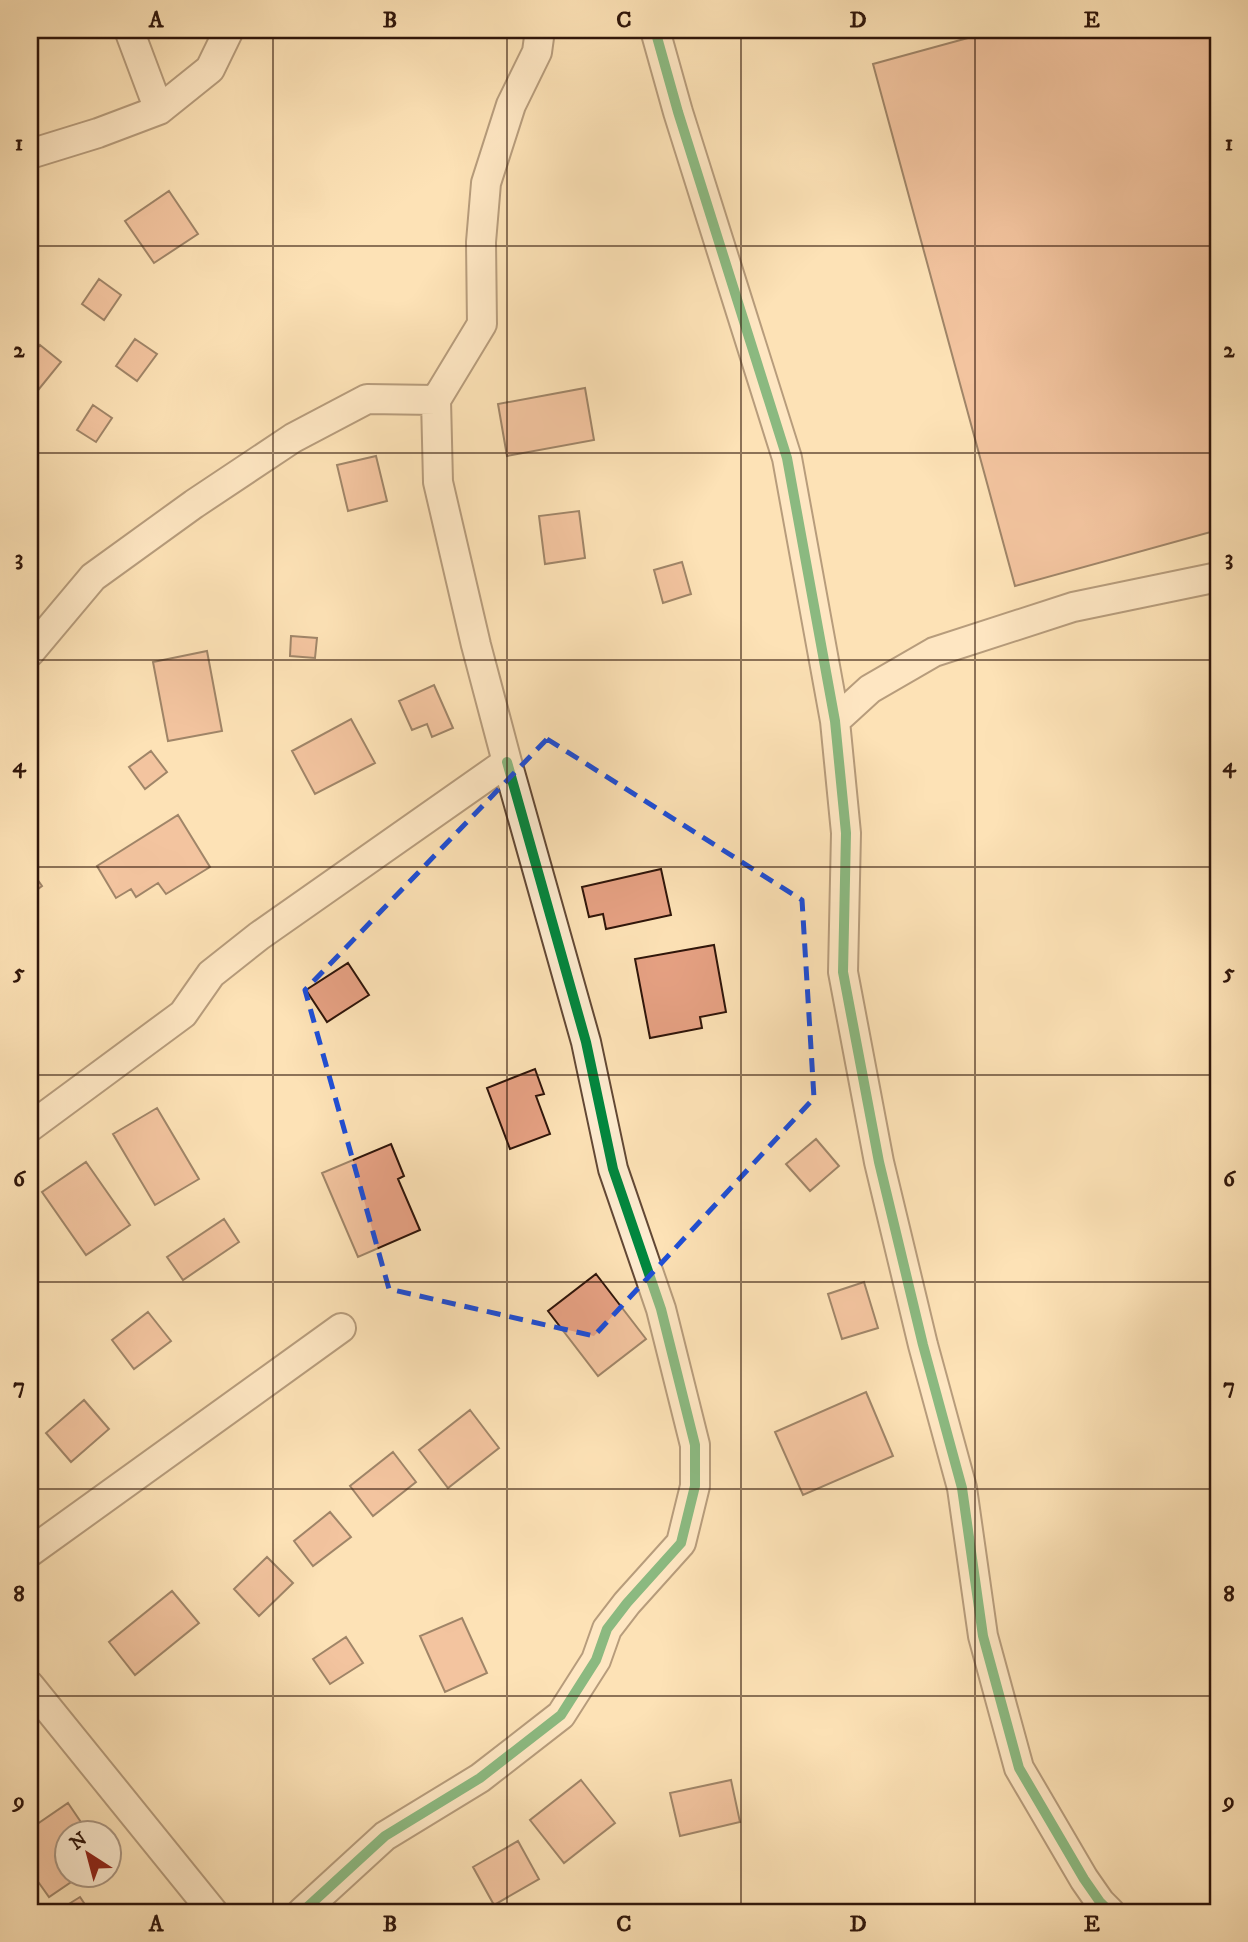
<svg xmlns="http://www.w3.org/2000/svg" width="1248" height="1942" viewBox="0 0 1248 1942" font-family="'IM FELL DW Pica',serif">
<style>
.building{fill:#e6a183;stroke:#2f150a;stroke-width:2}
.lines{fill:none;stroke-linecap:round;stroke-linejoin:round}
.street-casing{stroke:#624835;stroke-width:32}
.street{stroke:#feecd0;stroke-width:28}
.cycleway-casing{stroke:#feecd0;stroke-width:15}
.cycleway{stroke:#00873e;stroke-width:10}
.marked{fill:none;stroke:#1d4ed8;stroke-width:5;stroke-dasharray:14 9;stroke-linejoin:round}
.grid{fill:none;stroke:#2f150a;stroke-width:2;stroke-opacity:0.55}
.neatline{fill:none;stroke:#2f150a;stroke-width:2.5}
.grid-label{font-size:23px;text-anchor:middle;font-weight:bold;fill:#2f150a}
</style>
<rect width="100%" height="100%" fill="#fde2b6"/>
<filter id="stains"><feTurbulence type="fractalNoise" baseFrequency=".00286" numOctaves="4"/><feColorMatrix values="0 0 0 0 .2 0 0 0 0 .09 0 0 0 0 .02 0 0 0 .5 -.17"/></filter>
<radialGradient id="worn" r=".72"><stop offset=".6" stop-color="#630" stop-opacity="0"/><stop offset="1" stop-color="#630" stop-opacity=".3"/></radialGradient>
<path class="building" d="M997,30H1218V530L1015,586L873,64Z
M169,191L198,234L154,263L125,221Z
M99,279L121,295L104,320L82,304Z
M135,339L157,354L137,381L116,366Z
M40,345L61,362L39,389L30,381V358Z
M585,388L594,440L507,456L498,404Z
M93,405L112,418L96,442L77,430Z
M376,456L387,501L348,511L337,465Z
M579,511L585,558L545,564L539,516Z
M682,562L691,594L663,603L654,570Z
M291,636L317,638L315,658L290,656Z
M207,651L222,731L168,741L153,662Z
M434,685L453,728L432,737L427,724L412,730L399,701Z
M351,719L375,763L315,794L292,751Z
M151,751L167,772L145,789L129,767Z
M178,815L210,867L166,894L158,883L136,897L131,889L116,898L97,866Z
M30,869L42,886L30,895Z
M661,869L671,915L606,929L603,914L589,917L582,887Z
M714,945L726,1012L700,1017L702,1028L650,1038L635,959Z
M348,963L369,995L327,1022L306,990Z
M535,1069L544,1094L536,1096L550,1134L510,1149L487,1088Z
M157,1108L199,1179L155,1205L113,1134Z
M816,1139L839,1166L810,1191L786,1164Z
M391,1144L404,1176L398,1179L420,1230L358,1257L322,1173Z
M86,1162L130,1225L86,1255L42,1192Z
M224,1219L239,1242L183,1280L167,1257Z
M596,1274L646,1339L598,1376L548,1311Z
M864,1282L878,1328L842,1339L828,1294Z
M148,1312L171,1341L134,1369L112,1340Z
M866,1392L893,1456L803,1495L775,1432Z
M84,1400L109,1429L71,1462L46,1433Z
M470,1410L499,1448L448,1488L419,1450Z
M393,1452L416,1482L373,1516L350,1486Z
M330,1512L351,1537L313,1566L294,1541Z
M267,1557L293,1583L259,1616L234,1589Z
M172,1591L199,1623L135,1675L109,1642Z
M462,1618L487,1673L445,1692L420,1636Z
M346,1637L363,1663L330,1684L313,1659Z
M581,1780L615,1823L564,1863L530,1820Z
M731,1780L740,1822L680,1836L670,1793Z
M68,1803L89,1834H66V1876H80L49,1897L39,1883L30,1889V1829Z
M518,1841L539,1879L494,1905L473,1867Z
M80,1897L90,1912H56Z"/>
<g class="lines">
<defs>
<path id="street" d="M129,30L159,110
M655,30L678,112L787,458L835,721L846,833L843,972L879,1162L923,1345L962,1488L983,1636L1019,1768L1084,1879L1100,1902L1110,1912
M30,154L98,133L159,110L210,69L229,30
M30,652L93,577L194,504L293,438L367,399L436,400L482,324L481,242L486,183L511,105L537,52L540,30
M835,721L870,689L934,652L1073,607L1218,577
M30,1127L183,1014L211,974L259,936L507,762L476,645L438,482L436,400
M30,1552L341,1328
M30,1686L213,1912
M302,1912L385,1836L480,1778L561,1715L596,1660L607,1629L627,1603L681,1543L695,1486V1445L661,1309L613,1169L586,1042L507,762"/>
</defs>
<use href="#street" class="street-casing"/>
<use href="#street" class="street"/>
<defs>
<path id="cycleway" d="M655,30L678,112L787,458L835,721L846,833L843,972L879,1162L923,1345L962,1488L983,1636L1019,1768L1084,1879L1100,1902L1110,1912
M302,1912L385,1836L480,1778L561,1715L596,1660L607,1629L627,1603L681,1543L695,1486V1445L661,1309L613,1169L586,1042L507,762"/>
</defs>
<use href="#cycleway" class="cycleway-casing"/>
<use href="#cycleway" class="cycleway"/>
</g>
<path d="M0 0H1248V1942H0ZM547,739L802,900L814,1098L594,1336L389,1289L305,990Z" fill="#fde2b6" fill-opacity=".55" fill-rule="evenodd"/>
<path class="marked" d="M547,739L802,900L814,1098L594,1336L389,1289L305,990Z"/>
<path class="grid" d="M273,30V1912M507,30V1912M741,30V1912M975,30V1912M30,246H1218M30,453H1218M30,660H1218M30,867H1218M30,1075H1218M30,1282H1218M30,1489H1218M30,1696H1218"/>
<rect width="1248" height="1942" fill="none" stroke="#fde2b6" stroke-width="77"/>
<g transform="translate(88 1854) rotate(324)"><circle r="33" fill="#feecd0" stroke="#ab9681" stroke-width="2"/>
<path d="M0-5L12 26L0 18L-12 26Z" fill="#8f2418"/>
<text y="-10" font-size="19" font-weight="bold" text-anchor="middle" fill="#2f150a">N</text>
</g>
<rect x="38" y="38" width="1172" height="1866" class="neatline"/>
<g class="grid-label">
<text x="156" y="27">A</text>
<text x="390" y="27">B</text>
<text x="624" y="27">C</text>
<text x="858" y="27">D</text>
<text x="1092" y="27">E</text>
<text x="19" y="150">1</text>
<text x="1229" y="150">1</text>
<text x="19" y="357">2</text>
<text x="1229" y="357">2</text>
<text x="19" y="565">3</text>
<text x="1229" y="565">3</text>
<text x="19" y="772">4</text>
<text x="1229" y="772">4</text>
<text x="19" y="979">5</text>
<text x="1229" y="979">5</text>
<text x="19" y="1186">6</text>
<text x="1229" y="1186">6</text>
<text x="19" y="1393">7</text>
<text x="1229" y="1393">7</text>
<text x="19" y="1601">8</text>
<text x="1229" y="1601">8</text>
<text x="19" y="1808">9</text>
<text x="1229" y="1808">9</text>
<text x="156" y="1931">A</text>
<text x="390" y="1931">B</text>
<text x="624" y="1931">C</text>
<text x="858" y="1931">D</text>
<text x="1092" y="1931">E</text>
</g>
<rect width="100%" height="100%" filter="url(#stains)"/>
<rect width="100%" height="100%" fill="url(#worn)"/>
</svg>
